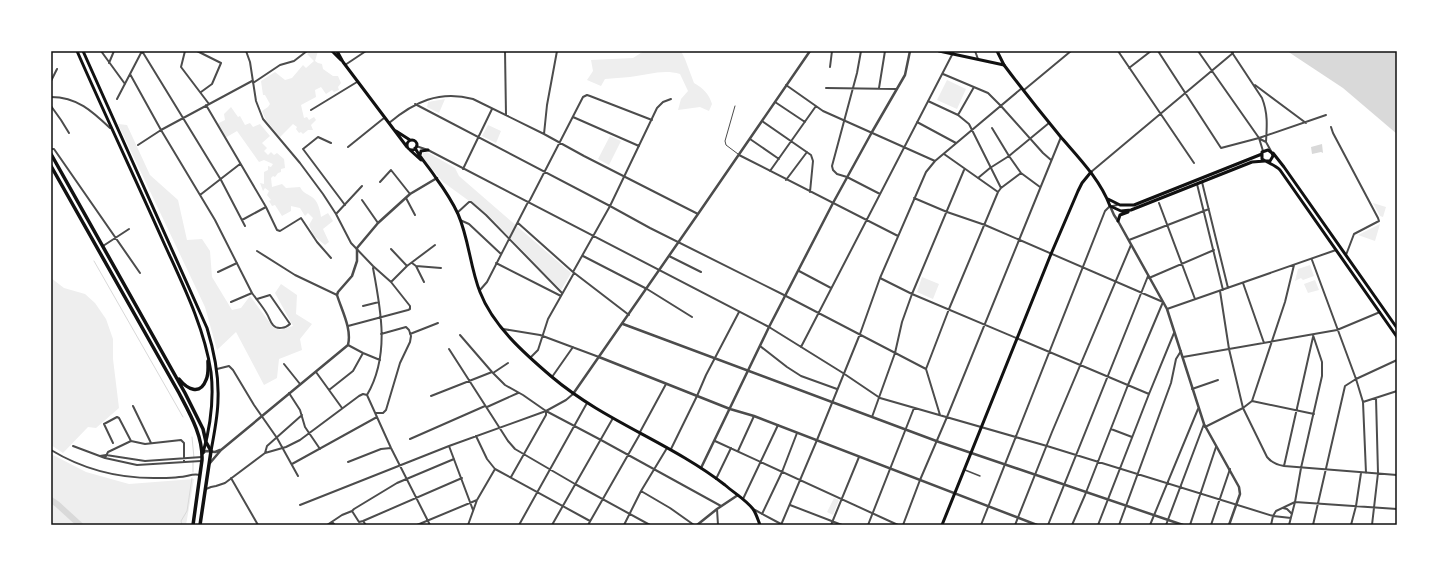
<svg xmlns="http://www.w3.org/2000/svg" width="1448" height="576" viewBox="0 0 1448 576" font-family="'Zilla Slab',serif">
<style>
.green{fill:#eee}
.water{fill:#d9d9d9}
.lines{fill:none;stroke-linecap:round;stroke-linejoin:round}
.stream{stroke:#d9d9d9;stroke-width:1}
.river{stroke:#d9d9d9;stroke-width:6}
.service{stroke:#4c4c4c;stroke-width:1}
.pedestrian{stroke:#4c4c4c;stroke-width:1.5}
.minor{stroke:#4c4c4c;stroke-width:2}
.tertiary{stroke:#4c4c4c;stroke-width:2.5}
.secondary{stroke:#111;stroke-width:3}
.primary{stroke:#111;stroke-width:3}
.trunk{stroke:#111;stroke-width:3.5}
.neatline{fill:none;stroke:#111;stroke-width:1.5}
</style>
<rect width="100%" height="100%" fill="#fff"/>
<path class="green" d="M311,51H318L315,61L318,63L322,64L323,69L333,76H338L341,83L338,87L339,90L334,92L332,90L326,94L321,87L315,90L316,97L301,105L304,118L307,117L309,120L314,117L316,120L311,125L313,130H308L303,134L301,132L299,133L296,129L297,127L293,124L280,137L266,120L262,111L268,107L270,104L265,95H263L261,81L275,72L285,80L292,78L303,65L306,68L314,61L307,54Z
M644,51H681L685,59L694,83C703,88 709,94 712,104L709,111L700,107L678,110L681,99L688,91L680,74C663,69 648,75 630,77C622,78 613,78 605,79L601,86L587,80L593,71L591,60L633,58Z
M947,80L966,89L957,109L937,100Z
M445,99L439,113L427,107L428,102Z
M231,107L238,117L240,116L245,125L250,123L253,127L260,124L270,136L262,143L267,148L264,151L268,155L271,152L274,155L277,153L284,159L285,168L281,169V172L278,173L275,177L273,176L271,178L272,187L282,184L286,188L300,187C303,193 306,193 312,197C318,201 320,210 321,217L328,213L333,221L323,229L329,242L325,245L314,236L309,225L313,218L308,213L305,216L300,208L291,206V211L282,216L275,205L272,206L269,201L271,200L267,195L269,191L265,188L263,191L260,183L264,184V172L268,170V166L271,167L273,164L264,160L259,162L237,131L225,138L217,124L225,120L224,114Z
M118,124L127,125L150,175L178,200L187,240L202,239L210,251L212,277L232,310L241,308L250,296L273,327L280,330L293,326L275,293L281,284L297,295L296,314L312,324L300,339L302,350L279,359L277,378L264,385L236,332L217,350L205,307Z
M488,125L501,131L496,143L482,136Z
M610,136L621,141L609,165L598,159Z
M427,152L455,168L459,176L571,273L561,290L487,214L443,182L422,157L423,153Z
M1373,203L1386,207L1383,217L1380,216Z
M1380,224L1375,241L1358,235Z
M1310,265L1314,276L1303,280L1301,278L1295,281L1298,269Z
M922,277L939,284L933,299L917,292Z
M51,278L64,288L85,294L95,303L106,319L113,339V359L119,408L96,428L88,427L63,453L51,445Z
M1315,280L1319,290L1308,293L1304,284Z
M51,454L86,472L129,484L194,479L186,525H51Z
M834,498L839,500L833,515L827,512Z"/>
<path class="water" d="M1287,51H1397V134L1343,88Z
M1322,144L1323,153L1321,152L1312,154L1311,147Z"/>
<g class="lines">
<path class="stream" d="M94,261L183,417
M192,437L194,458
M193,472V461
M182,525L181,521L187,511L192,478"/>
<path class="river" d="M51,500L57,504L80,525"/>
<path class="service" d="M735,106L725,141L726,145L738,154"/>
<path class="pedestrian" d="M965,470L980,476"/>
<path class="minor" d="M101,51L125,84
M142,51L221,180L245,226
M185,51L181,67L209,104
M197,51L221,63L212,84L201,92
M246,51L250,62L256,101L263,119L300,163L323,194L336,214L351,243L373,266L391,282L410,306V309L408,310L348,326
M505,51L506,115
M861,51L857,73L832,166L833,170L837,174L847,177L880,194
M975,51L978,59
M1118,51L1194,163
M1158,51L1221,148L1259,138L1326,115
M1198,51L1259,138L1263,151
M1231,51L1262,98C1268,113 1267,126 1266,142
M109,63L114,51
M345,65L366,51
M830,67L832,51
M1129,68L1151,51
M130,74L161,130L215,220L252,293C257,300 263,307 267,314C269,317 270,322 273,325C277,330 286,328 290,324L270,295L257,299
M943,74L988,93L1001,106L1043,153L1051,160
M51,81L57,69
M253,83L280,65L294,61L307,51
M786,85L823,111L935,161
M1255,85L1306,123
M826,88L897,89
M879,88L885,51
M1024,90L1071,51
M51,97C77,97 92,111 110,128
M117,99L142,51
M928,101L958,115L969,124L1001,188L998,192L949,309L926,369L940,415
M775,102L805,122
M415,104L610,206L650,228L784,295L926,369
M206,105L266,207L277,230L280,231L301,218L317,242L331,258
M51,106L61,120L69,133
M311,110L357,82
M958,115L974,87
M573,117L639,146
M762,121L811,155L813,161L810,192
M917,122L956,143
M389,123C414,102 439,90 473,99L544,134L584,156L698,214
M1331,127L1333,133L1378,218L1379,221L1377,222L1354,234L1346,255
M992,128L1009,156L1021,173L1040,187
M544,134L547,105L557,51
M750,139L779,159
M1260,139L1266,142L1271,151
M331,143L318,137L303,149L345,205
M138,145L161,130L252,81
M416,146L428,150L769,327L843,373L880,398L1047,446L1273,516L1291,518
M348,147L384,118
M51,149H54L140,273
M944,154L998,192
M739,155L898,236
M463,169L492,109
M770,171L816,106
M1091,172L1233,53
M978,178L990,168L1009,156L1049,123
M786,180L807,152
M380,182L391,170L410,194
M1202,182L1228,288
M1197,184L1223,290
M1001,188L1021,173
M200,195L240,164
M406,198L415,215
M914,198L947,212L985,225L1163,302L1128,385L1085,495L1072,525
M362,200L378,223
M1159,203L1195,299
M457,213L469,202H471L486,215L562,293
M336,214L362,186
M242,220L266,207
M460,220L469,224L501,254
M518,223L573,272L629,315
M1129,240L1209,209
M103,246L129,229
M391,249L407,266
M257,251L295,275L337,295
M583,256L647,289L692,317
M669,256L701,272
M1312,260L1356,379L1363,402L1366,473
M412,263L416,266L441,268
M496,263L561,296
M416,266L424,282
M373,268C381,310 390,356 367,395L391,448L430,525
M799,271L831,288
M218,272L237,263
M573,272L610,206L657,108L663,102L671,99
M880,278L912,294L1149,394
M1149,278L1214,250
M391,282L407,266L435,245
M1243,283L1264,343
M480,290L487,282L527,204L530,200L583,97L587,95L590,96L652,120
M1220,291L1229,349L1243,408L1267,457C1272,463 1277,465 1284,466L1397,475
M231,302L252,293
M363,306L379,302
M1167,309L1336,250
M503,329L540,335L599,357
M410,334L438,323
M460,335L492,372L505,385L523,395L546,411L601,440L721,506
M348,345L363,353L380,360
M760,346L787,367L801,376L837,389
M801,347L954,51
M449,349L508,441L515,449L575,484L650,525
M1183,357L1337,330L1380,312
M530,358L538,350L548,319L574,273
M284,364L300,384
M217,369L229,366L233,370L254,405L277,438L298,476
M316,372L342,408
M493,373L508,363
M552,377L573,347
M1192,389L1218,380
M329,390L353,371L363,353
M289,393L300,410L305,427L320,449
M431,396L492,372
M1252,401L1314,414
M1363,402L1397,391
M133,406L151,443
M487,407L518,393
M376,413H383L386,410L400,363L410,342L411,336L409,330L406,327L381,334
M872,417L895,353L902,322L912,294L964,170
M1205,427L1243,408L1252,401L1285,302L1294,265
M1111,429L1132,437
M640,432L666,384
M476,436L487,459L495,469L590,521
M410,439L485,406
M715,441L898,525
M113,443L104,424L117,417L119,418L131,441
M73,446L105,458L137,465L201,461
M449,446L473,510
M671,449L697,396L706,375L739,312
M51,450C84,470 122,479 160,478C167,478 173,478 179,477C187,477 192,473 200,475
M738,451L754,416
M265,453L267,446L302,415
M100,456L106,455L145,461L202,457
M105,458L108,452L131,441L145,444L181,440L184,443V461
M454,459L397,483L354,509L352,511L359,522L363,521L462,478
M348,462L381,449L391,448
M292,464L377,417
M1284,466L1313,337
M511,477L546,415V411
M231,478L258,525
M716,479L731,448
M206,489L211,487L216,486L225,483L265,453L286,447L300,440L359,396L363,394L367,395
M641,491L670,508L694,525
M743,499L778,425
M300,505L449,446L546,411L566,400L573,394
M790,505L842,525
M1283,508L1287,509L1292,514
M717,509L718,525
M755,510L781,524
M762,514L782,472L797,433
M363,521L366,525
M332,522L335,525
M327,525L342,515L352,511
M417,525L477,500
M468,525L477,500L495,469
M519,525L587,403
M552,525L613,418
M588,525L640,434
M624,525L641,491L667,448
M781,525L817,440L860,334L880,278L926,172L935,161L1022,88
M831,525L859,457
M868,525L914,408
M903,525L920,480L947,417L1061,137
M981,525L1105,211L1109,207L1117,205
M1015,525L1052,432L1131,245
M1048,525L1148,276
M1098,525L1149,394L1174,333
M1119,525L1171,383L1176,359L1181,351
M1150,525L1198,409
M1166,525L1204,424
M1190,525L1216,447
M1211,525L1230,469
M1271,525L1273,516L1276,511L1295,502L1397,509
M1289,525L1295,502L1301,468L1322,376V362L1313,335
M1313,525L1345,386L1356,379L1397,360
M1351,525L1356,506L1361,473
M1372,525L1378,473L1376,398"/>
<path class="tertiary" d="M1110,206L1114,215L1118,221L1167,309L1204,424L1239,487L1240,494L1229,525
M623,324L939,442L1183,525
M599,357L730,409L754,416L1037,525
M573,394L698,214L810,51
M203,453L206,451L215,452L220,450
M210,463L221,450L348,345C352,329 342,311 337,295L338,292L352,276L357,261V248L378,223L410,194L437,178
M701,468L769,327L833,203L872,132L905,75L910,51
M697,525L717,509L738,495"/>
<path class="secondary" d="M332,51L341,60
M337,51L343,62L407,147
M997,51L1004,65
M396,131L410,140
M407 145a5 5 0 1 1 10 0a5 5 0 1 1-10 0Z
M415,148C421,159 429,167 436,178C444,189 452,201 458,214C469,239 470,267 480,292C493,326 525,354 552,377C604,421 671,443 725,485C734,493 745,499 753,509C756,513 758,520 760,525
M410,150L421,160
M420,155L421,151L428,150
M942,525L1051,254L1078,191L1082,183L1091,172"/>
<path class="primary" d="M77,51C105,115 135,178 163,241C182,283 204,326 211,372C214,398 210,428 203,453
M83,51L207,328C214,351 219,375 218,399C218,416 214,434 211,451
M939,51L1004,65C1022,89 1041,113 1060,136C1078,157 1100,179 1110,206L1121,211L1131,210L1252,162L1265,161
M1273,153L1284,167L1397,328
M1266,161H1270L1273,156L1272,153L1268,150L1262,152V159C1268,163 1275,165 1280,170L1397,337
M1108,199L1120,205H1134L1262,154
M1118,221L1120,215L1128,212"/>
<path class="trunk" d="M51,154L185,393L203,429L206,442L211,451L200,525
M51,166L179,393C190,414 203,436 202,460L193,525
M179,379C187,389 200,396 206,380C209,374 208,367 208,361"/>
</g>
<rect width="1448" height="576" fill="none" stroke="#ffffff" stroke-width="104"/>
<rect x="52" y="52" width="1344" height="472" class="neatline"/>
</svg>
